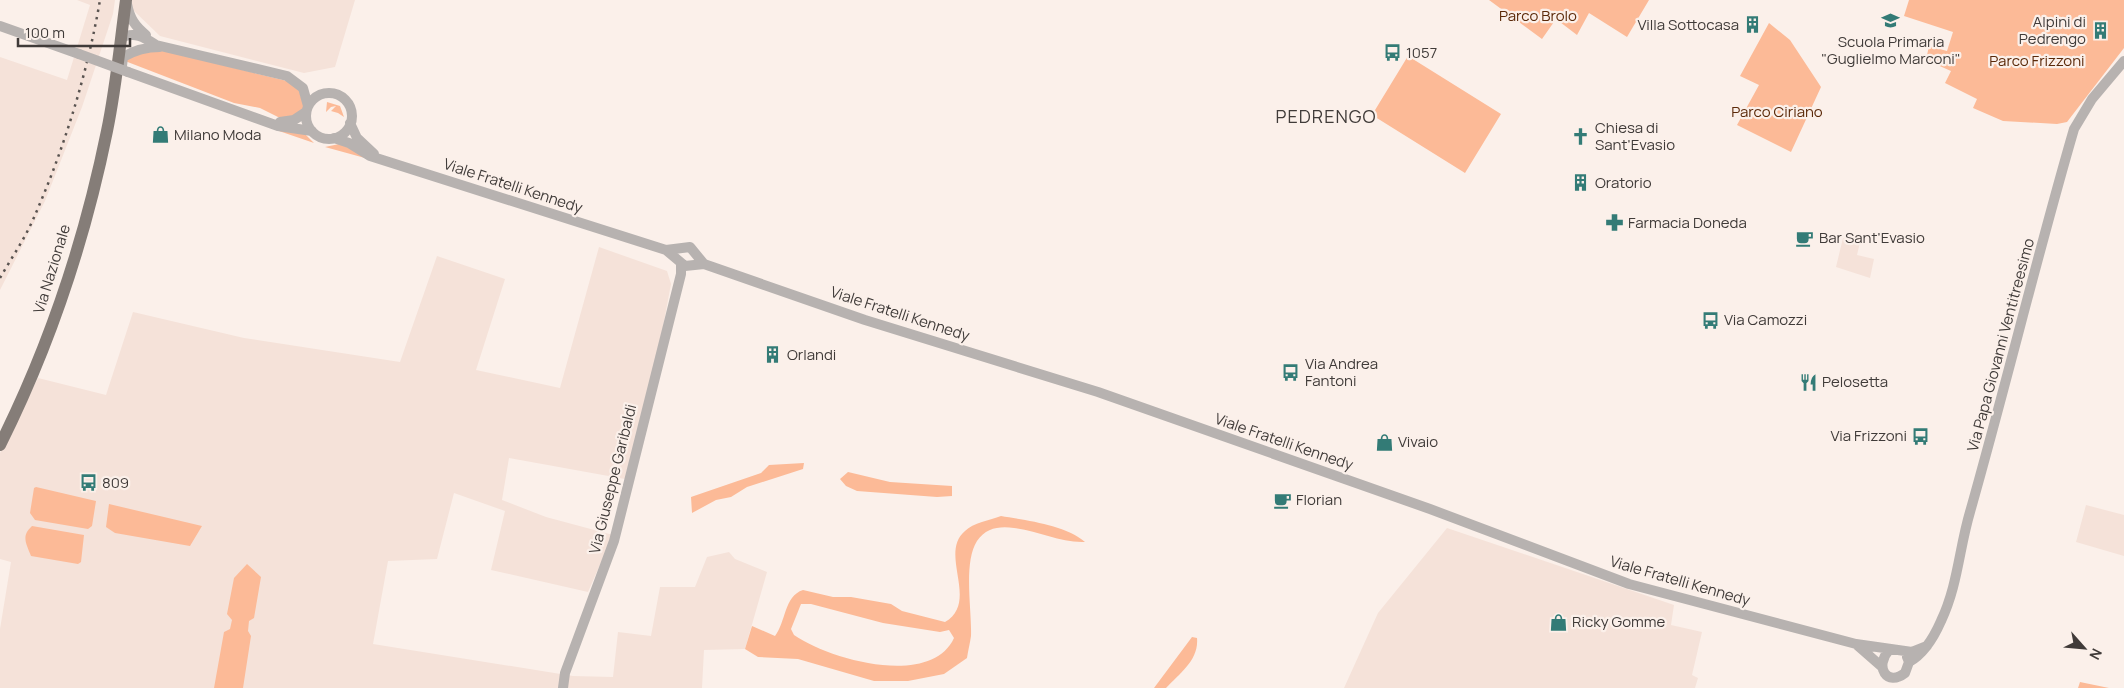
<svg xmlns="http://www.w3.org/2000/svg" width="2124" height="688" viewBox="0 0 2124 688" font-family="Manrope,sans-serif">
<style>
.built{fill:#f5e2d9}
.green{fill:#fcba97;fill-rule:evenodd}
.lines{fill:none;stroke-linecap:round;stroke-linejoin:round}
.minor{stroke:#b7b2b0;stroke-width:10}
.major{stroke:#857d78;stroke-width:12}
.rail{stroke:#595350;stroke-width:2.5;stroke-dasharray:2.5 5;stroke-linecap:butt}
.minor-bridge{stroke:#b7b2b0;stroke-width:10}
.labels{text-anchor:middle;stroke-width:4.5;stroke-linejoin:round;paint-order:stroke}
.park-label{font-size:15px;fill:#5b2909;stroke:#fbf0ea}
.poi-label{font-size:15px;fill:#403b39;stroke:#fbf0ea;text-anchor:start}
.street-label{font-size:15px;fill:#403b39;stroke:#fbf0ea}
.quarter-label{font-size:18px;letter-spacing:1px;fill:#403b39;stroke:#fbf0ea}
</style>
<rect width="100%" height="100%" fill="#fbf0ea"/>
<path class="built" d="M77,0H115L113,14L82,107L45,201L0,290V57L67,80L90,5Z
M132,0H355L335,67L304,73L160,36L131,8Z
M1843,238L1860,242L1857,255L1874,259L1870,278L1836,267Z
M599,247L667,271L671,284L662,332L625,479L509,458L502,500L546,517L613,535L588,592L491,570L505,511L454,493L437,559L388,561L373,644L573,676L613,677L618,632L651,636L660,587H695L707,557L729,552L735,559L767,572L745,649L704,650L702,688H0V629L11,562L0,559V453L38,378L106,395L133,312L244,338L400,362L437,256L505,279L476,370L560,388Z
M2086,505L2124,515V556L2076,542Z
M1447,528L1674,605L1671,625L1702,632L1692,675L1698,678L1695,688H1344L1378,613Z"/>
<path class="green" d="M1489,0H1649L1627,37L1589,13L1577,35L1556,19L1542,39Z
M1909,0H2124V48L2067,122L2057,124L2003,121L1973,108L1977,99L1945,83L1951,71L1926,60L1929,46L1947,51L1953,32L1904,16Z
M1769,23L1790,40L1821,87L1791,152L1737,125L1759,85L1740,76Z
M161,50L287,81L298,87L304,107L301,112L284,120L260,108L234,103L125,61L132,54Z
M1408,56L1501,114L1465,173L1372,115Z
M327,102L340,106L344,117L338,113L331,111L336,106L331,107L326,112Z
M283,130L303,132L314,143L279,131Z
M339,144L345,145L365,158L325,147Z
M804,463L803,469L747,487L731,497L716,500L692,513L691,497L761,473L769,465Z
M848,472L890,482L952,486V496L937,497L857,491L846,486L840,479Z
M36,487L96,501L92,526L88,529L35,520L30,513L34,488Z
M109,504L202,526L190,546L115,533L106,527Z
M1001,516C1025,520 1066,525 1085,542C1060,543 1039,531 1014,528C999,526 986,528 977,541C963,563 972,610 971,636C970,643 968,651 967,658L944,674L908,681H874L798,659L758,657L745,649L752,626L775,636C786,622 784,596 803,590L833,597H851L891,604L902,611L945,622C980,601 938,554 965,531C973,523 990,520 1001,516ZM801,604H811L883,623L940,632L949,630L954,638C931,688 830,660 794,635L791,629Z
M32,526L84,535L81,562L78,564L31,556C26,543 21,536 32,526Z
M247,564L261,577L254,618L249,621L248,631L251,636L243,688H214L224,632L230,629L232,620L227,614L234,578Z
M1192,637L1197,638C1199,660 1180,673 1166,688H1154Z
M2080,682L2109,688H2078Z"/>
<g class="lines">
<path class="minor" d="M127,4C130,19 135,26 146,35
M0,26L79,54
M121,38C134,31 144,37 156,45L287,76L303,88L308,106
M122,66L123,57C135,50 145,47 160,47
M128,72L278,126L312,131
M306 116a23 23 0 1 1 46 0a23 23 0 1 1-46 0Z
M280,122L294,120L306,112
M350,123L357,138L374,154
M334,138L349,143L370,156L666,250L685,266L704,264L865,320L1098,392L1430,509L1629,584L1856,644L1912,652L1927,646
M666,250L690,247L704,264
M1857,645L1881,666
M1889,650C1874,667 1887,687 1905,673L1909,662L1907,657
M1909,662C1924,654 1934,637 1941,621C1958,585 1959,549 1970,512C2006,385 2037,256 2074,129L2092,99L2124,61
M563,688L565,673L614,541L681,274V264"/>
<path class="major" d="M0,445C49,347 85,239 107,131C116,88 120,43 126,0"/>
<path class="rail" d="M0,278C12,257 26,237 35,215C64,149 88,71 100,0"/>
<path class="minor-bridge" d="M79,54L128,72"/>
</g>
<defs>
<symbol id="school-bare" viewBox="-9 -9 18 18"><path d="M0-5L7-2L0 1L-7-2ZM-4 1L0 2.5L4 1V4Q0 6-4 4Z" fill="#337b76" stroke="#fbf0ea" stroke-width="2.5" paint-order="stroke"/></symbol>
<symbol id="building-bare" viewBox="-9 -9 18 18"><path d="M-4-6H4V6H1V3H-1V6H-4ZM-2.5-4.3h1.7v1.8h-1.7ZM.8-4.3h1.7v1.8H.8ZM-2.5-1h1.7V.8h-1.7ZM.8-1h1.7V.8H.8Z" fill="#337b76" stroke="#fbf0ea" stroke-width="2.5" paint-order="stroke"/></symbol>
<symbol id="bus-bare" viewBox="-9 -9 18 18"><path d="M-5-6H5V4H4V6H2V4H-2V6H-4V4H-5ZM-3.5-4V0h7V-4ZM-3.5 1.2v1.5H-2V1.2ZM2 1.2v1.5H3.5V1.2Z" fill="#337b76" stroke="#fbf0ea" stroke-width="2.5" paint-order="stroke"/></symbol>
<symbol id="shop-bare" viewBox="-9 -9 18 18"><path d="M-5-2.5h2.3a2.7 3.5 0 0 1 5.4 0H5L5.5 6h-11ZM-1.5-2.5h3a1.5 2.3 0 0 0-3 0Z" fill="#337b76" stroke="#fbf0ea" stroke-width="2.5" paint-order="stroke"/></symbol>
<symbol id="church-bare" viewBox="-9 -9 18 18"><path d="M-1.2-6h2.4v3.5h3.3v2.4h-3.3V6h-2.4V-.1h-3.3v-2.4h3.3Z" fill="#337b76" stroke="#fbf0ea" stroke-width="2.5" paint-order="stroke"/></symbol>
<symbol id="pharmacy-bare" viewBox="-9 -9 18 18"><path d="M-2-6h4v4h4v4h-4v4h-4v-4h-4v-4h4Z" fill="#337b76" stroke="#fbf0ea" stroke-width="2.5" paint-order="stroke"/></symbol>
<symbol id="cafe-bare" viewBox="-9 -9 18 18"><path d="M-5.5-4.5H6V0H3Q3 3.5 0 3.5H-2.5Q-5.5 3.5-5.5 0ZM3-3.2v2h1.7v-2ZM-6 4.5H4V6H-6Z" fill="#337b76" stroke="#fbf0ea" stroke-width="2.5" paint-order="stroke"/></symbol>
<symbol id="restaurant-bare" viewBox="-9 -9 18 18"><path d="M-5-6h1v4h1v-4h1v4h1v-4h1v5L-1.5 .5V6h-2V.5L-5-1ZM5-6V6H3V1.5H1.5Q1.5-4 5-6Z" fill="#337b76" stroke="#fbf0ea" stroke-width="2.5" paint-order="stroke"/></symbol>
</defs>
<g fill-rule="evenodd">
<use href="#school-bare" x="1878" y="8" width="25" height="25"/>
<use href="#building-bare" x="1740" y="12" width="25" height="25"/>
<use href="#building-bare" x="2088" y="18" width="25" height="25"/>
<use href="#bus-bare" x="1380" y="40" width="25" height="25"/>
<use href="#shop-bare" x="148" y="122" width="25" height="25"/>
<use href="#church-bare" x="1568" y="124" width="25" height="25"/>
<use href="#building-bare" x="1568" y="170" width="25" height="25"/>
<use href="#pharmacy-bare" x="1602" y="210" width="25" height="25"/>
<use href="#cafe-bare" x="1792" y="226" width="25" height="25"/>
<use href="#bus-bare" x="1698" y="308" width="25" height="25"/>
<use href="#building-bare" x="760" y="342" width="25" height="25"/>
<use href="#bus-bare" x="1278" y="360" width="25" height="25"/>
<use href="#restaurant-bare" x="1796" y="370" width="25" height="25"/>
<use href="#bus-bare" x="1908" y="424" width="25" height="25"/>
<use href="#shop-bare" x="1372" y="430" width="25" height="25"/>
<use href="#bus-bare" x="76" y="470" width="25" height="25"/>
<use href="#cafe-bare" x="1270" y="488" width="25" height="25"/>
<use href="#shop-bare" x="1546" y="610" width="25" height="25"/>
</g>
<g class="labels">
<g class="park-label">
<text x="1538" y="21">Parco Brolo</text>
<text x="2037" y="66">Parco Frizzoni</text>
<text x="1777" y="117">Parco Ciriano</text>
</g>
<g class="poi-label">
<text x="2086" y="27" text-anchor="end">Alpini di<tspan x="2086" dy="17">Pedrengo</tspan></text>
<text x="1739" y="30" text-anchor="end">Villa Sottocasa</text>
<text x="1891" y="47" text-anchor="middle">Scuola Primaria<tspan x="1891" dy="17">"Guglielmo Marconi"</tspan></text>
<text x="1406" y="58">1057</text>
<text x="1595" y="133">Chiesa di<tspan x="1595" dy="17">Sant'Evasio</tspan></text>
<text x="174" y="140">Milano Moda</text>
<text x="1595" y="188">Oratorio</text>
<text x="1628" y="228">Farmacia Doneda</text>
<text x="1819" y="243">Bar Sant'Evasio</text>
<text x="1724" y="325">Via Camozzi</text>
<text x="787" y="360">Orlandi</text>
<text x="1305" y="369">Via Andrea<tspan x="1305" dy="17">Fantoni</tspan></text>
<text x="1822" y="387">Pelosetta</text>
<text x="1907" y="441" text-anchor="end">Via Frizzoni</text>
<text x="1398" y="447">Vivaio</text>
<text x="102" y="488">809</text>
<text x="1296" y="505">Florian</text>
<text x="1572" y="627">Ricky Gomme</text>
</g>
<g class="street-label">
<text transform="translate(513 186) rotate(18)" y="5">Viale Fratelli Kennedy</text>
<text transform="translate(52 269) rotate(-73)" y="5">Via Nazionale</text>
<text transform="translate(900 314) rotate(18)" y="5">Viale Fratelli Kennedy</text>
<text transform="translate(2001 345) rotate(-75)" y="5">Via Papa Giovanni Ventitreesimo</text>
<text transform="translate(1284 442) rotate(19)" y="5">Viale Fratelli Kennedy</text>
<text transform="translate(613 479) rotate(-76)" y="5">Via Giuseppe Garibaldi</text>
<text transform="translate(1680 581) rotate(16)" y="5">Viale Fratelli Kennedy</text>
</g>
<g class="quarter-label">
<text x="1326" y="123">PEDRENGO</text>
</g>
</g>
<g transform="translate(2084 648) rotate(117)" stroke="#fbf0ea" stroke-width="4" paint-order="stroke">
<path d="M0-4L9 19L0 12L-9 19Z" fill="#403b39"/>
<text y="-8" font-size="14" font-weight="bold" text-anchor="middle" fill="#403b39">N</text>
</g>
<path d="M18 38v8h112v-8" fill="none" stroke="#403b39" stroke-width="2.5"/>
<text x="25" y="38" font-size="15" fill="#403b39" stroke="#fbf0ea" stroke-width="4" paint-order="stroke">100 m</text>
</svg>
